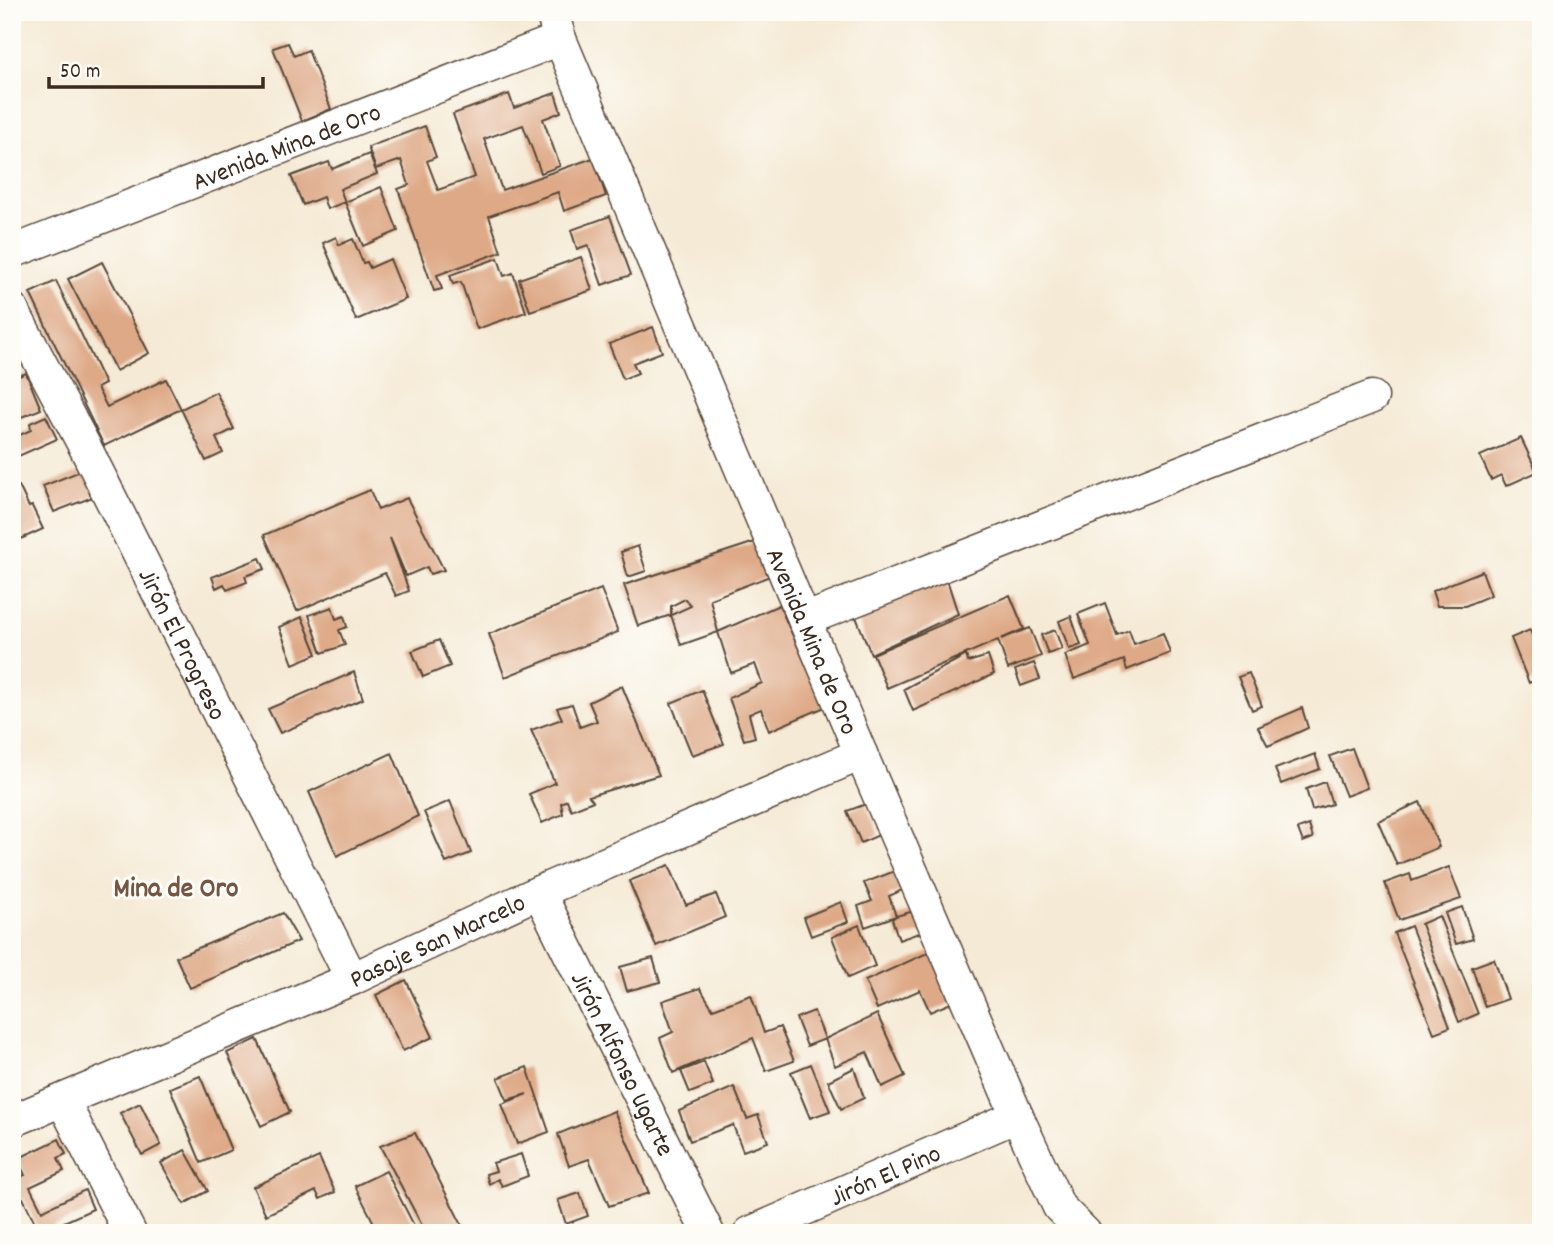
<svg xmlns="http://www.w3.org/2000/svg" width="1553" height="1245" viewBox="0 0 1553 1245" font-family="Dekko,sans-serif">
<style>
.building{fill:#dea986}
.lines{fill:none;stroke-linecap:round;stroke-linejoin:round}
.minor-casing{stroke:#574739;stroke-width:35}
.minor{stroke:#fff;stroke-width:32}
.labels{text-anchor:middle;stroke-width:6;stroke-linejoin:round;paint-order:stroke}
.street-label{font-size:26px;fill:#3b2a1e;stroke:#fdfcf7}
.neighbourhood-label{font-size:28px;font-weight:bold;fill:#745642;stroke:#fdfcf7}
</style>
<rect width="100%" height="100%" fill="#fdfcf7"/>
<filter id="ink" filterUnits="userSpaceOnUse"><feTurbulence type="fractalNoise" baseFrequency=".0143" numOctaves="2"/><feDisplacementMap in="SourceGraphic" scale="14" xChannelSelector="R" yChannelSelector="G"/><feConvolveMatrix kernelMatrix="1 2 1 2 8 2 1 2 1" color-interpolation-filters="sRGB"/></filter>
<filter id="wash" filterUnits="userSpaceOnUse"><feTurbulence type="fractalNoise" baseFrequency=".00686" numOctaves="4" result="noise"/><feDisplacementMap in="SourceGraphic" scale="28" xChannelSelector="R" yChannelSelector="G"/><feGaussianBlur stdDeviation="1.57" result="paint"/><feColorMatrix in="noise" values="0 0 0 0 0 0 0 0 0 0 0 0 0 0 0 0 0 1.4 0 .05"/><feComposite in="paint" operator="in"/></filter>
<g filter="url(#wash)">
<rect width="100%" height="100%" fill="#f5ead5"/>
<g id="blocks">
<path class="building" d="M288,43L294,56L308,50L331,109L302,121L273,48Z
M555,93L561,112L543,119L560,166L541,173L523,125L484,139L502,190L593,158L606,196L564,211L558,192L489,216L501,252L437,275L442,289L434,291L398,189L409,185L401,160L376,169L368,147L425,126L436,157L427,161L438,190L475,177L453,114L509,94L514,108Z
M369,154L377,174L340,189L345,202L327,209L323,197L303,205L291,176L329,162L332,169Z
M381,187L398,231L363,246L345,202Z
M610,216L631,275L602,285L588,245L577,249L571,230Z
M336,237L339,245L353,239L363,263L367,262L370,268L390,259L406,299L356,320L323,243Z
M581,257L592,290L530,311L519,279Z
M498,258L504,276L513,273L526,312L477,329L461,282L453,284L450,275Z
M102,262L149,353L116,371L68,279Z
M56,281L105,384L97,388L107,407L166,379L181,409L104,446L30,293Z
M653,327L662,352L633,363L638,373L623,379L609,344Z
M26,373L41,409L12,421V379Z
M216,392L234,429L216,438L223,453L206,461L181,409Z
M46,416L57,439L14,458L12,453V431H16L18,436L31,430L30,423Z
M1521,438L1537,472L1506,486L1501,475L1491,480L1480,456Z
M88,468L98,495L54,512L43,486Z
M19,486L29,507L32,506L43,529L12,543V489Z
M370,490L378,510L407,498L444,570L430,574L427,567L406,576L390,538L409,591L396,596L385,573L297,611L264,535Z
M764,539L778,573L710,599L718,632L779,605L825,707L769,731L761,709L749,714L755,737L744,740L729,698L762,683L755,664L731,673L718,632L681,645L671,615L691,606L685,599L671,606V615L638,626L624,585Z
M638,546L646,571L628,577L621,552Z
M260,558L265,569L245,576L247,582L227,590L224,584L216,588L212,577Z
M943,567L958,614L871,654L852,607Z
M1482,571L1491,595L1465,606H1437L1432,591Z
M601,589L618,632L505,677L489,634Z
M1010,595L1024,629L1001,639L1030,628L1041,656L1008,669L998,640L887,688L873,654Z
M1105,603L1117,635L1129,630L1134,644L1163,633L1170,653L1127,670L1124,660L1074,679L1065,655L1090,645L1078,614Z
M332,607L336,619L344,616L347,627L339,630L345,645L322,653L309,615Z
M1071,616L1081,645L1069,649L1059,621Z
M302,617L317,654L293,664L279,627Z
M1055,630L1062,649L1048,654L1041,635Z
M1530,630L1541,659V678L1529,683L1511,638Z
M439,640L450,666L423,677L412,651Z
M966,655L968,662L988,656L994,674L913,711L904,689Z
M1034,663L1040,679L1021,686L1015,670Z
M354,672L363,699L280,733L268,709Z
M1249,673L1262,706L1252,710L1238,677Z
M622,686L659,775L589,796L593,801L571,810L567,800L561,803L563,814L542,823L529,794L555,783L531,730L562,719L557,708L572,704L580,727L597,721L589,702Z
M702,690L724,744L692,755L671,703Z
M1302,708L1308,728L1268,746L1258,727Z
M1352,748L1367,788L1346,796L1330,756Z
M392,753L418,816L337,856L309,792Z
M1315,754L1320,769L1281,784L1275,769Z
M1325,782L1332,804L1312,810L1306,789Z
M450,801L471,853L446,863L424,812Z
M1420,802L1439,847L1397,865L1378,821Z
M866,804L879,835L861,843L847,811Z
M1309,825L1313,838L1303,842L1298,829Z
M669,865L686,905L716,894L725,917L656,946L629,881Z
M905,867L913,885L889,896L896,916L918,910L925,931L899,940L892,919L896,916L865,927L858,906L872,901L864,883Z
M1449,867L1461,899L1399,920L1385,883L1410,874L1412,881Z
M841,902L848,922L811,936L804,917Z
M1462,907L1473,939L1456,944L1445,913Z
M283,913L299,941L190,988L176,957Z
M1439,916L1478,1014L1459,1022L1421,924Z
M859,925L875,966L848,978L832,937Z
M1411,926L1450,1027L1434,1033L1394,933Z
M936,949L958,1000L930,1012L920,990L877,1009L865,981Z
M653,958L660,982L627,991L620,967Z
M1494,959L1508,999L1485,1007L1472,967Z
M406,980L433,1037L403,1051L376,995Z
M700,988L713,1009L751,995L764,1033L780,1027L794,1061L766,1071L753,1038L673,1073L660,1038L673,1032L662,1001Z
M814,1011L825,1039L807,1046L796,1018Z
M877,1014L905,1076L882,1087L867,1052L835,1066L825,1039Z
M257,1039L290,1112L261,1126L227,1053Z
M704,1062L713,1084L690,1093L681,1071Z
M811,1064L830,1111L810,1118L791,1072Z
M527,1067L549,1132L517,1144L502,1104L527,1094L507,1100L498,1078Z
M854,1068L864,1098L841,1109L828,1081Z
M200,1076L231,1150L201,1163L170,1088Z
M734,1087L747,1119L758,1115L768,1142L743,1151L733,1125L690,1141L679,1111Z
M140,1103L161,1145L142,1155L120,1113Z
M614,1111L649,1193L609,1206L589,1159L569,1166L558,1134Z
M415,1133L462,1225L446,1233H426L380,1146Z
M59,1139L66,1154L58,1158L64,1171L30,1187L42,1211L85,1190L93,1209L40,1233L23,1198L17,1201L12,1191V1181L25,1175L17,1159Z
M185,1150L208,1191L184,1204L161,1163Z
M521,1154L528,1176L502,1186L498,1179L489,1184L486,1174L496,1171L493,1163Z
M319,1157L335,1192L320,1199L316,1191L266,1215L253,1187Z
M386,1171L418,1233H379L355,1186Z
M580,1193L588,1216L566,1224L558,1200Z"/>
</g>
</g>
<g filter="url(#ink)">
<use href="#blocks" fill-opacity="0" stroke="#574739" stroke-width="2"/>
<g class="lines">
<defs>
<g id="minor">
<path id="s1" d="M552,12L560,39L861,754L1017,1116L1059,1207L1085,1233"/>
<path id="s2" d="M12,252L560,39"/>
<path id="s3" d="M12,309L86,449L352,979"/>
<path d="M804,620L1372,397"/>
<path id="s4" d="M539,892L708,1233"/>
<path d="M63,1101L130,1233"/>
<path id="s5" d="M12,1121L352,979L539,892L861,754"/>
<path id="s6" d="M750,1233L1017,1116"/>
</g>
</defs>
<use href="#minor" class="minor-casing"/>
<use href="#minor" class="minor"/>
</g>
</g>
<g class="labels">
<g class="street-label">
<text dy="9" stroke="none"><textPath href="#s2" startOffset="294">Avenida Mina de Oro</textPath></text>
<text dy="9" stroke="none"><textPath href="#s1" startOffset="681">Avenida Mina de Oro</textPath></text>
<text dy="9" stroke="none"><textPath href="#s3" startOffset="376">Jirón El Progreso</textPath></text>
<text dy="9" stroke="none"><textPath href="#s5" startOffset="462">Pasaje San Marcelo</textPath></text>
<text dy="9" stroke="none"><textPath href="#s4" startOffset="191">Jirón Alfonso Ugarte</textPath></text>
<text dy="9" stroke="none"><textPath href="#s6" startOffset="147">Jirón El Pino</textPath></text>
</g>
<g class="neighbourhood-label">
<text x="176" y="896">Mina de Oro</text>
</g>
</g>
<rect width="1553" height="1245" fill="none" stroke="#fdfcf7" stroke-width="42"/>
<path d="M49 77v10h214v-10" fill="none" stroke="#3b2a1e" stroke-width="3.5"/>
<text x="60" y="77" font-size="21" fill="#3b2a1e" stroke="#fdfcf7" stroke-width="5" paint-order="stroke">50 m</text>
</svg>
